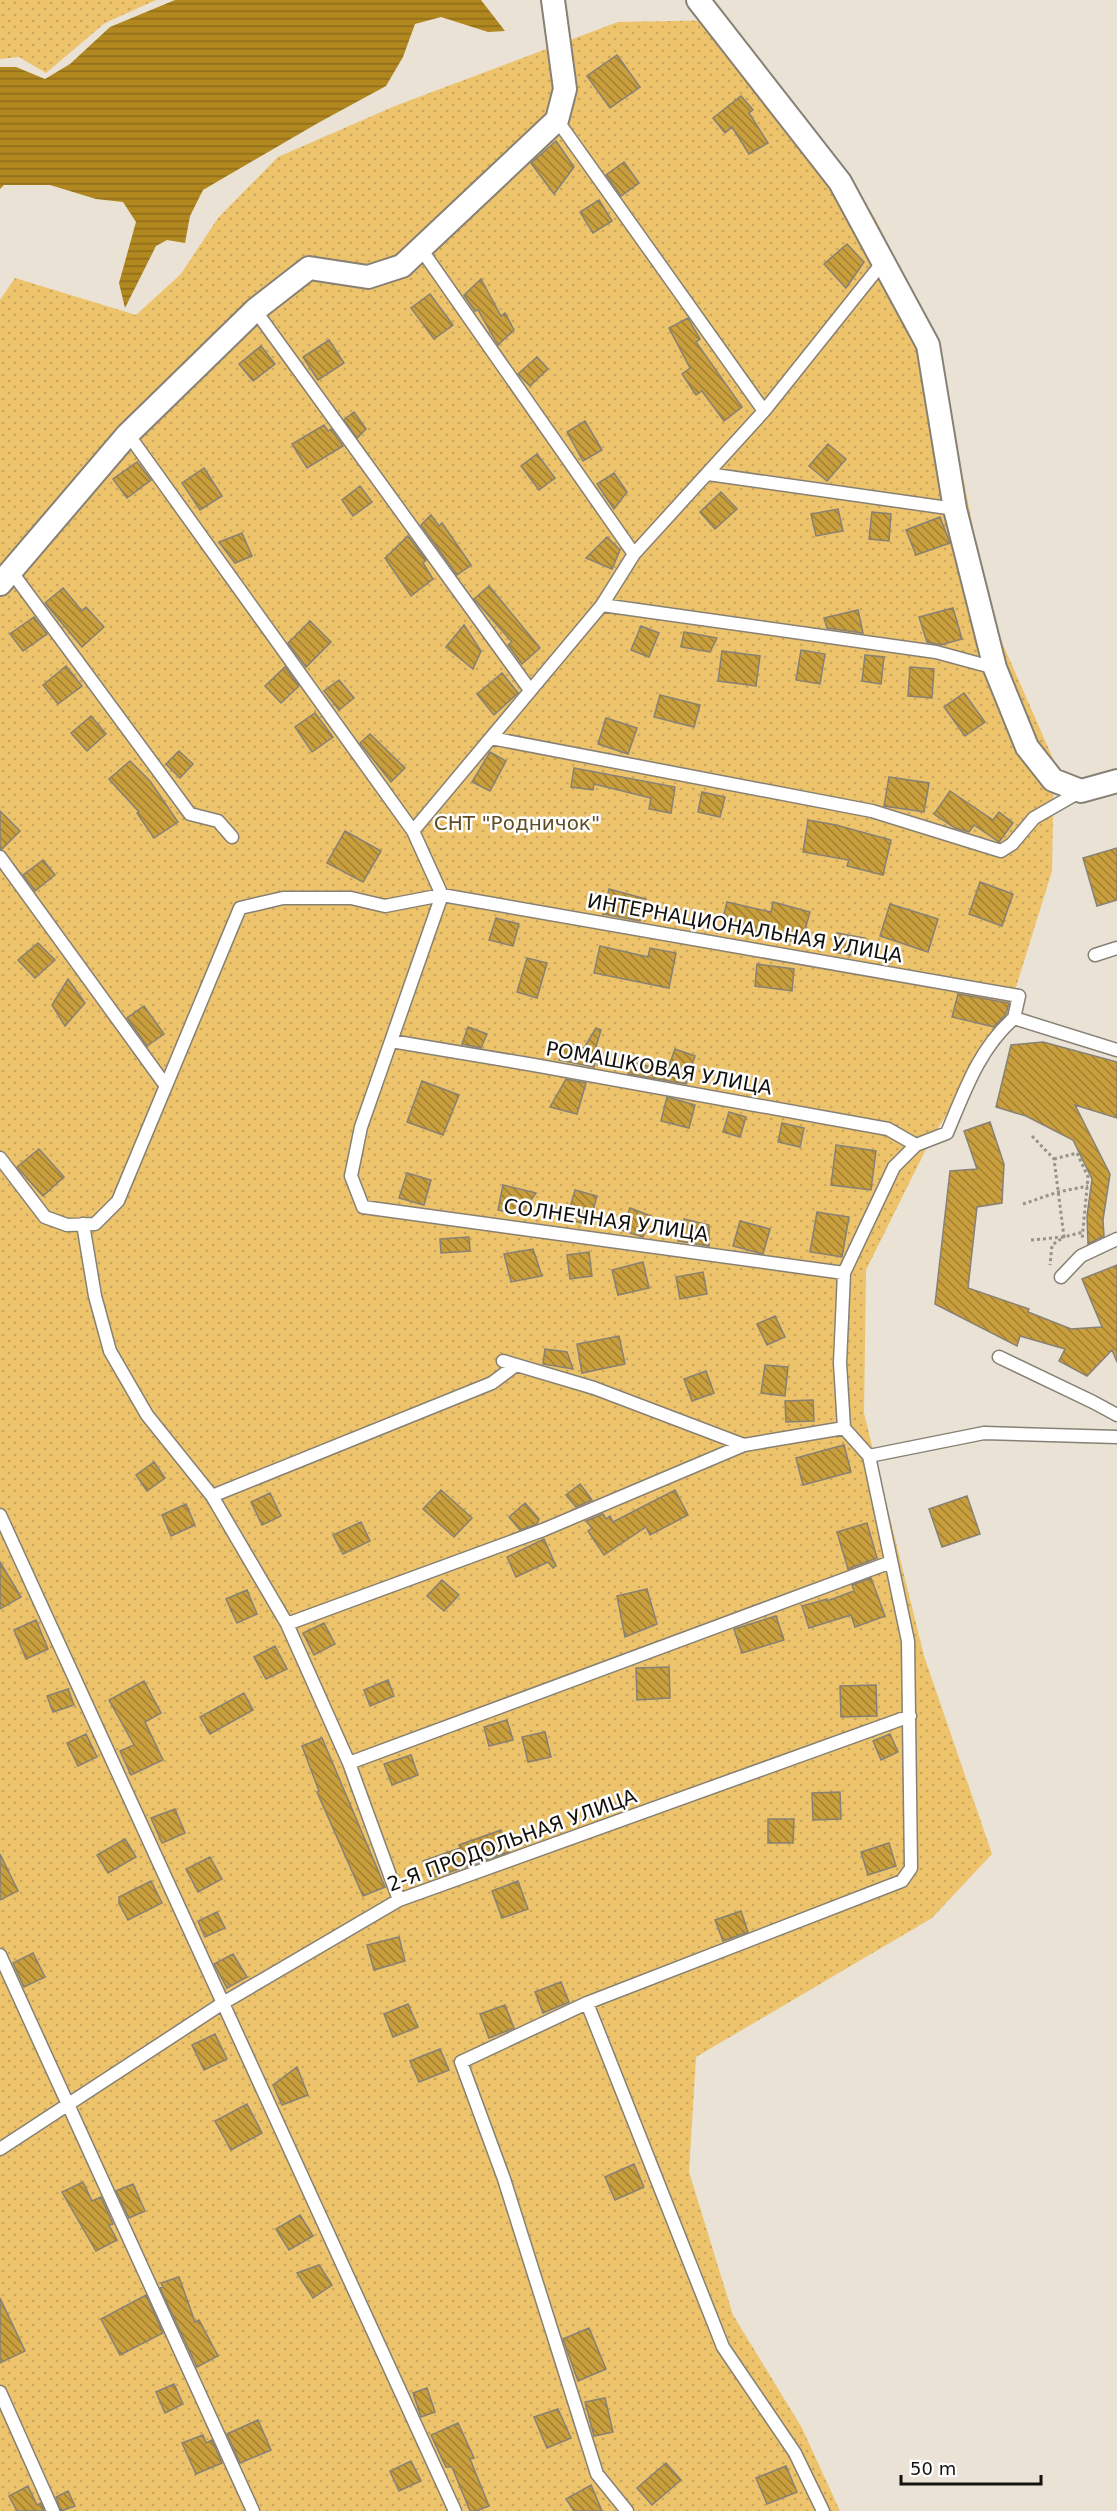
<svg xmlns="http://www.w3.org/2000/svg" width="1117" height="2511" viewBox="0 0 1117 2511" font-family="'DejaVu Sans',sans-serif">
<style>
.garden{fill:url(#garden-dots)}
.water{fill:url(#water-rules)}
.building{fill:url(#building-back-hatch);stroke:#878175;stroke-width:1.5}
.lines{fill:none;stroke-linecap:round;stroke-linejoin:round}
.service-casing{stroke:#878175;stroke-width:15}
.minor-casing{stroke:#878175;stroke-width:26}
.path{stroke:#989389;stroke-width:3;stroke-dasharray:3 3;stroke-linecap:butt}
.service{stroke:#fff;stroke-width:12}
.minor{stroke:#fff;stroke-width:22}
.labels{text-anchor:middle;stroke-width:5;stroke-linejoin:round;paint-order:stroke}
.park-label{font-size:20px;fill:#604d26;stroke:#fff}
.street-label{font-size:20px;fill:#14120e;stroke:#fff}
</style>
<defs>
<pattern id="garden-dots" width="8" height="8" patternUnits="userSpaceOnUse" patternTransform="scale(1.5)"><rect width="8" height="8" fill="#edc36b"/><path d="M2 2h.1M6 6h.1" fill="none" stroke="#caa65c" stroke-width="1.8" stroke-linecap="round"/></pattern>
<pattern id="water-rules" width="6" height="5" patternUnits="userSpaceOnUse" patternTransform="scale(1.5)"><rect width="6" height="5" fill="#b18720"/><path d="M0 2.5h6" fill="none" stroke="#8f6d1a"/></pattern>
<pattern id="building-back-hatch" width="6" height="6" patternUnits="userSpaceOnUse" patternTransform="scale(1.5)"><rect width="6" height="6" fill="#c99f3e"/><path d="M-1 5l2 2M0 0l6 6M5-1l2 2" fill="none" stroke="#a28032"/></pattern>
</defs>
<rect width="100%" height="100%" fill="#e9e2d5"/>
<path class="garden" d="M0,0H156L105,23L46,73L19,57L0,59Z
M729,20L875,218L937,344L990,615L1054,761L1052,871L1003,1029L932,1137L866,1270L864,1413L924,1656L992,1854L932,1918L696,2057L689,2172L733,2315L802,2428L840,2511H0V300L15,278L136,315L181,274L218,218L278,157L395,106L618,22Z"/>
<path class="water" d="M175,0H481L505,31L488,32L441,17L415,24L403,57L386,86L318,123L203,190L190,216L185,243L167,240L156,246L125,308L119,283L136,222L123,202L96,199L50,185H4L0,189V67H16L45,79L70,64L110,27Z"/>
<path class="building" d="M617,55L640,87L610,108L587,76Z
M741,96L753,110L749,113L768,143L749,154L732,127L725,133L713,118Z
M556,141L574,167L554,194L531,163Z
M624,162L639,183L621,196L606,175Z
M599,200L612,221L593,233L580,212Z
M847,244L864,262L846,288L824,264Z
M481,279L501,316L505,313L514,330L498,345L478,310L475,311L464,295Z
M430,294L453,325L434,339L411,308Z
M688,318L700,339L696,342L742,407L724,421L702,391L696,395L682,374L690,368L669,328Z
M329,340L344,363L318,380L303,357Z
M261,346L275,364L253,381L239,364Z
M537,357L548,369L530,386L518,374Z
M354,412L366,429L357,438L344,420Z
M585,421L602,450L583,461L567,432Z
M324,425L328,431L331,429L343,446L307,468L292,444Z
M828,444L846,459L827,481L809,466Z
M537,454L555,478L539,490L521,466Z
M137,462L151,480L127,498L113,479Z
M204,468L222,496L200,510L182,483Z
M614,473L627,492L614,509L597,484Z
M360,486L372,502L353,516L342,500Z
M721,492L737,509L715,529L700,512Z
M838,509L843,531L816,536L811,514Z
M872,512L891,514L889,541L869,539Z
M431,515L439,526L442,523L471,565L457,575L421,525Z
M940,517L950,543L916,555L906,530Z
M242,533L252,556L235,563L219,542Z
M408,536L426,560L423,563L433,579L411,596L385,558Z
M607,537L620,550L612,569L586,558Z
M489,586L540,648L522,664L508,645L512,642L474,599Z
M63,588L82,611L86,607L104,627L82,647L45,603Z
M953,608L962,639L941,645L927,642L919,617Z
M858,610L863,633L827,628L824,618Z
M34,617L47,634L23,651L10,634Z
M310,621L331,642L306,667L288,643Z
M464,625L481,651L473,669L446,647Z
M641,626L659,633L649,657L631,650Z
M684,632L717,638L710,652L681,647Z
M801,650L825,654L820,684L796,680Z
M722,651L760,656L756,686L718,681Z
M865,655L884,657L881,684L862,681Z
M66,666L82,686L58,704L43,685Z
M285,667L299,686L281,703L265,686Z
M910,667L934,669L932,698L908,696Z
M502,673L518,693L494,715L477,694Z
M339,680L354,698L339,710L324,691Z
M964,693L985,722L965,736L944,707Z
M660,695L700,705L694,727L654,717Z
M315,713L333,737L312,752L295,727Z
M91,716L106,734L87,751L71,733Z
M606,718L637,728L628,754L598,744Z
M370,734L405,768L391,782L360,743Z
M179,751L193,764L180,778L166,764Z
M490,752L506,761L490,791L472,782Z
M130,761L150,781L178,822L154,838L137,813L139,812L109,779Z
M574,768L675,787L671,813L649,809L651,798L594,784L593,790L571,787Z
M889,777L929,783L924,812L884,806Z
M950,791L993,820L999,812L1013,823L999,842L974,825L969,832L955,828L934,814Z
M702,792L725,797L720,817L698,812Z
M0,811L20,831L2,849H0Z
M808,820L836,825L891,840L883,875L847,866L849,860L803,852Z
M345,831L381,851L363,882L327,863Z
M1117,848V900L1097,906L1083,858Z
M43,860L55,875L35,891L23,875Z
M980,882L1013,894L1002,926L969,914Z
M609,889L646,899L640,921L603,914Z
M727,902L771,912L773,902L810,912L801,944L722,922Z
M890,904L938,919L928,952L880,936Z
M496,918L519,924L513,946L489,940Z
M837,933L865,938L861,957L833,952Z
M38,943L55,960L35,978L18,960Z
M600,946L648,957L650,948L676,953L669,988L594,973Z
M527,958L547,963L537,998L517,992Z
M757,964L794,969L792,991L755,986Z
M68,979L85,1003L65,1026L52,1005Z
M958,994L1009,1003L1006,1014L994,1027L952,1017Z
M144,1006L164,1034L147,1046L127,1018Z
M468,1027L487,1034L481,1048L462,1044Z
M596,1028L601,1030L595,1050L598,1051L594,1067L559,1060L564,1042L584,1048Z
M1043,1042L1117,1062V1118L1075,1105L1110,1174L1103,1220L1104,1236L1088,1244L1087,1216L1092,1179L1073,1140L1026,1116L996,1107L1011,1045Z
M675,1049L695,1056L686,1084L628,1074L631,1062L667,1071Z
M566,1079L586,1083L577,1114L550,1107Z
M422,1081L459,1095L443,1135L407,1122Z
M667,1097L695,1105L689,1128L661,1121Z
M729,1112L746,1117L740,1137L723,1132Z
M990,1122L1004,1164L1002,1203L977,1207L968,1288L1029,1309L1028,1312L1071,1329L1102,1327L1082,1279L1117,1265V1362L1112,1350L1087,1376L1059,1361L1065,1349L1020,1336L1017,1346L935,1304L950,1171L977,1169L964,1131Z
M782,1123L804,1128L800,1147L778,1142Z
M836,1145L876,1151L871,1190L831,1185Z
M39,1149L64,1177L43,1196L17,1167Z
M407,1173L431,1180L424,1205L399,1198Z
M503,1185L536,1193L520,1215L498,1210Z
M575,1190L597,1196L589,1225L567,1219Z
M630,1208L651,1216L643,1237L621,1230Z
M817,1212L849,1217L842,1257L810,1252Z
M684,1219L709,1225V1246L678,1241Z
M740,1221L770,1229L763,1254L733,1246Z
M469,1237L470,1251L441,1253L440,1239Z
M533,1249L542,1276L511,1282L504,1254Z
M589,1252L592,1276L570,1279L567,1255Z
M643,1262L649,1288L618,1295L612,1270Z
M703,1272L707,1294L680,1299L676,1277Z
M775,1316L785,1337L767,1345L757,1324Z
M619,1336L625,1364L582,1373L577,1344Z
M545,1349L567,1352L573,1369L543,1364Z
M765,1365L788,1367L785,1396L761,1393Z
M706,1371L714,1393L692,1401L684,1379Z
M813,1400L814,1421L786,1422L785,1401Z
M844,1445L851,1472L803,1485L796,1458Z
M154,1462L165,1478L147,1491L136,1475Z
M580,1484L592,1500L576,1507L566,1495Z
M441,1490L472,1518L454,1537L423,1509Z
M675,1490L688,1515L650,1535L646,1527L604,1555L588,1531L592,1528L586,1521L603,1514L606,1519L610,1516L613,1522Z
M270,1493L281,1516L262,1525L251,1502Z
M967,1496L980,1534L942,1547L929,1509Z
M525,1503L539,1519L537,1524L520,1530L509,1517Z
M186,1504L195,1525L171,1536L162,1515Z
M361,1522L370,1541L343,1554L333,1535Z
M867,1523L877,1558L848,1569L837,1532Z
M544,1539L556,1566L553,1568L548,1562L516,1577L507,1557Z
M0,1562L21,1597L0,1609Z
M871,1578L885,1616L855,1627L851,1615L809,1628L802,1606L827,1599V1601L854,1591L852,1585Z
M442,1580L459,1595L444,1611L427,1596Z
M647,1589L657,1624L625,1637L617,1596Z
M247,1590L257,1614L237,1623L226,1599Z
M776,1616L784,1640L742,1653L734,1629Z
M36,1620L48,1649L26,1659L14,1630Z
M324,1623L335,1644L314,1655L303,1633Z
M275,1646L287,1669L266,1679L254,1657Z
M669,1667L670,1698L637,1700L636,1668Z
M388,1680L394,1696L370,1706L364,1690Z
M144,1681L161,1713L145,1722L163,1760L131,1775L120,1751L134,1745L109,1700Z
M876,1685L877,1716L841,1717L840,1686Z
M68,1689L74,1705L53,1712L47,1696Z
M244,1693L253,1710L210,1734L200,1717Z
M507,1720L513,1740L489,1746L484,1727Z
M545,1732L551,1757L528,1762L522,1737Z
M86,1734L97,1757L78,1766L67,1743Z
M890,1734L898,1752L881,1760L873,1741Z
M322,1738L385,1887L363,1896L317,1792L319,1791L302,1746Z
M411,1755L418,1775L392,1785L384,1764Z
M840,1792L841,1819L813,1820L812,1793Z
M175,1809L185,1833L162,1843L151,1818Z
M768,1819H794L793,1843H768Z
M501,1830L509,1852L429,1879L423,1861L460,1848L459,1845Z
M125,1839L136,1857L108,1873L97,1855Z
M889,1843L896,1866L868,1875L861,1852Z
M0,1854L18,1891L0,1900Z
M210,1857L222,1879L198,1892L186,1869Z
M151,1881L162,1903L128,1920L119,1903V1897Z
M518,1881L528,1909L502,1918L492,1891Z
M741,1911L748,1932L723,1941L715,1920Z
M217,1912L225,1928L205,1937L198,1921Z
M399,1937L405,1961L374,1970L367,1945Z
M33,1953L45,1977L24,1987L13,1963Z
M233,1954L247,1977L227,1988L214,1964Z
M561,1982L569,2002L543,2013L535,1992Z
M408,2004L418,2027L393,2037L384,2014Z
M505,2005L514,2028L489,2038L480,2014Z
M215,2034L227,2059L204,2070L192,2045Z
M440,2049L449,2070L419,2082L410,2061Z
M297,2067L308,2095L282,2105L273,2085Z
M247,2104L262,2133L231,2150L215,2121Z
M634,2164L644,2187L615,2200L605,2177Z
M83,2182L92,2201L101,2197L113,2224L109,2225L117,2240L96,2251L62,2192Z
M133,2184L145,2211L129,2218L116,2191Z
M300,2215L313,2236L289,2250L276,2229Z
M319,2265L332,2285L313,2298L297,2273Z
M179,2277L195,2322L199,2320L218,2356L197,2367L160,2288L163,2287L161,2283Z
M146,2295L163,2333L120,2355L101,2319Z
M0,2298L25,2351L0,2363Z
M589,2328L606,2369L578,2381L563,2339Z
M174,2384L183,2404L165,2413L156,2392Z
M427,2388L435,2412L421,2417L413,2393Z
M605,2398L613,2432L594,2436L585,2402Z
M558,2409L571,2438L547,2448L534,2417Z
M258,2420L271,2450L240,2463L227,2434Z
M458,2423L474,2458L470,2459L489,2506L476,2511H470L452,2467H446L431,2435Z
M203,2435L206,2443L212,2440L222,2463L196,2474L182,2443Z
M411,2461L421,2481L399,2491L390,2471Z
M666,2463L681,2480L652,2505L637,2488Z
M786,2466L797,2492L767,2504L756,2478Z
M591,2485L602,2511H574L566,2499Z
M28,2486L37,2505L41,2503L44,2511H17L9,2496Z
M68,2491L75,2506L61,2511L56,2497Z"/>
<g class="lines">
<defs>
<path id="service" d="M557,120L764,411
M421,249L634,554
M255,310L530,690
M128,434L413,831
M708,474L955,509
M11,571L190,814L218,821L232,837
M602,605L936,652L995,668
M491,738L872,811L1001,851L1012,844L1034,818L1081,791
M0,857L166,1086
M1095,955L1117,948
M1014,1018L1117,1050
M391,1041L534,1065L888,1129L916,1145
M0,1158L45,1217L67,1225L95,1224L118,1201L240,908L283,898H351L385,906L442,895L1019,996L1014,1018
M83,1224L95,1296L110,1351L147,1415L212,1496L287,1624L349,1763L399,1900
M844,1273L363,1207L351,1176L361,1127L442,895L413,831L602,605L634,554L764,411L883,262
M1061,1277L1081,1256L1117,1239
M999,1357L1093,1402L1117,1415
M503,1361L594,1388L744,1445L844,1428
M869,1456L984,1433L1117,1437
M212,1496L492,1383L516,1365
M0,1515L455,2511
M287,1624L543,1530L744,1445
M349,1763L891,1562
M0,1955L253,2511
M587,2003L723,2347L795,2453L823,2511
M0,2149L223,2003L399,1900L910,1716
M0,2392L53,2511
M627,2511L597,2474L504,2179L461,2062L587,2003L902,1881L911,1868L908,1641L869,1456L844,1428L840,1363L844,1273L894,1167L916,1145L947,1133C965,1090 979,1049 1014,1018"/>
<path id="minor" d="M698,0L840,182L928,345L955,509L995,668L1027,747L1053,780L1081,791L1117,781
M0,584L128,434L255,310L309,268L368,277L402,266L557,120L565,89L553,0"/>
</defs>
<use href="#service" class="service-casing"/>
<use href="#minor" class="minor-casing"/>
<path class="path" d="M1032,1136L1054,1159L1064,1237L1052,1245L1050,1265
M1054,1159L1077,1153L1088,1177L1082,1240
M1023,1204L1058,1192L1088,1186
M1031,1240L1064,1237L1083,1232"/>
<use href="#service" class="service"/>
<use href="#minor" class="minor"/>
</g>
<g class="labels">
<g class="park-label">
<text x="517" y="830">СНТ "Родничок"</text>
</g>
<g class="street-label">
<text transform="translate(745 928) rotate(10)" y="7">ИНТЕРНАЦИОНАЛЬНАЯ УЛИЦА</text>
<text transform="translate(659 1068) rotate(10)" y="7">РОМАШКОВАЯ УЛИЦА</text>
<text transform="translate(606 1220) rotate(8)" y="7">СОЛНЕЧНАЯ УЛИЦА</text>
<text transform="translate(512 1840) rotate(-20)" y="7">2-Я ПРОДОЛЬНАЯ УЛИЦА</text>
</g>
</g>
<path d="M901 2475v9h140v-9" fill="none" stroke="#14120e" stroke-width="3"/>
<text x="910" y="2475" font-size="18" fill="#14120e" stroke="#ffffff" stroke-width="4.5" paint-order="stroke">50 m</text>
</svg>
